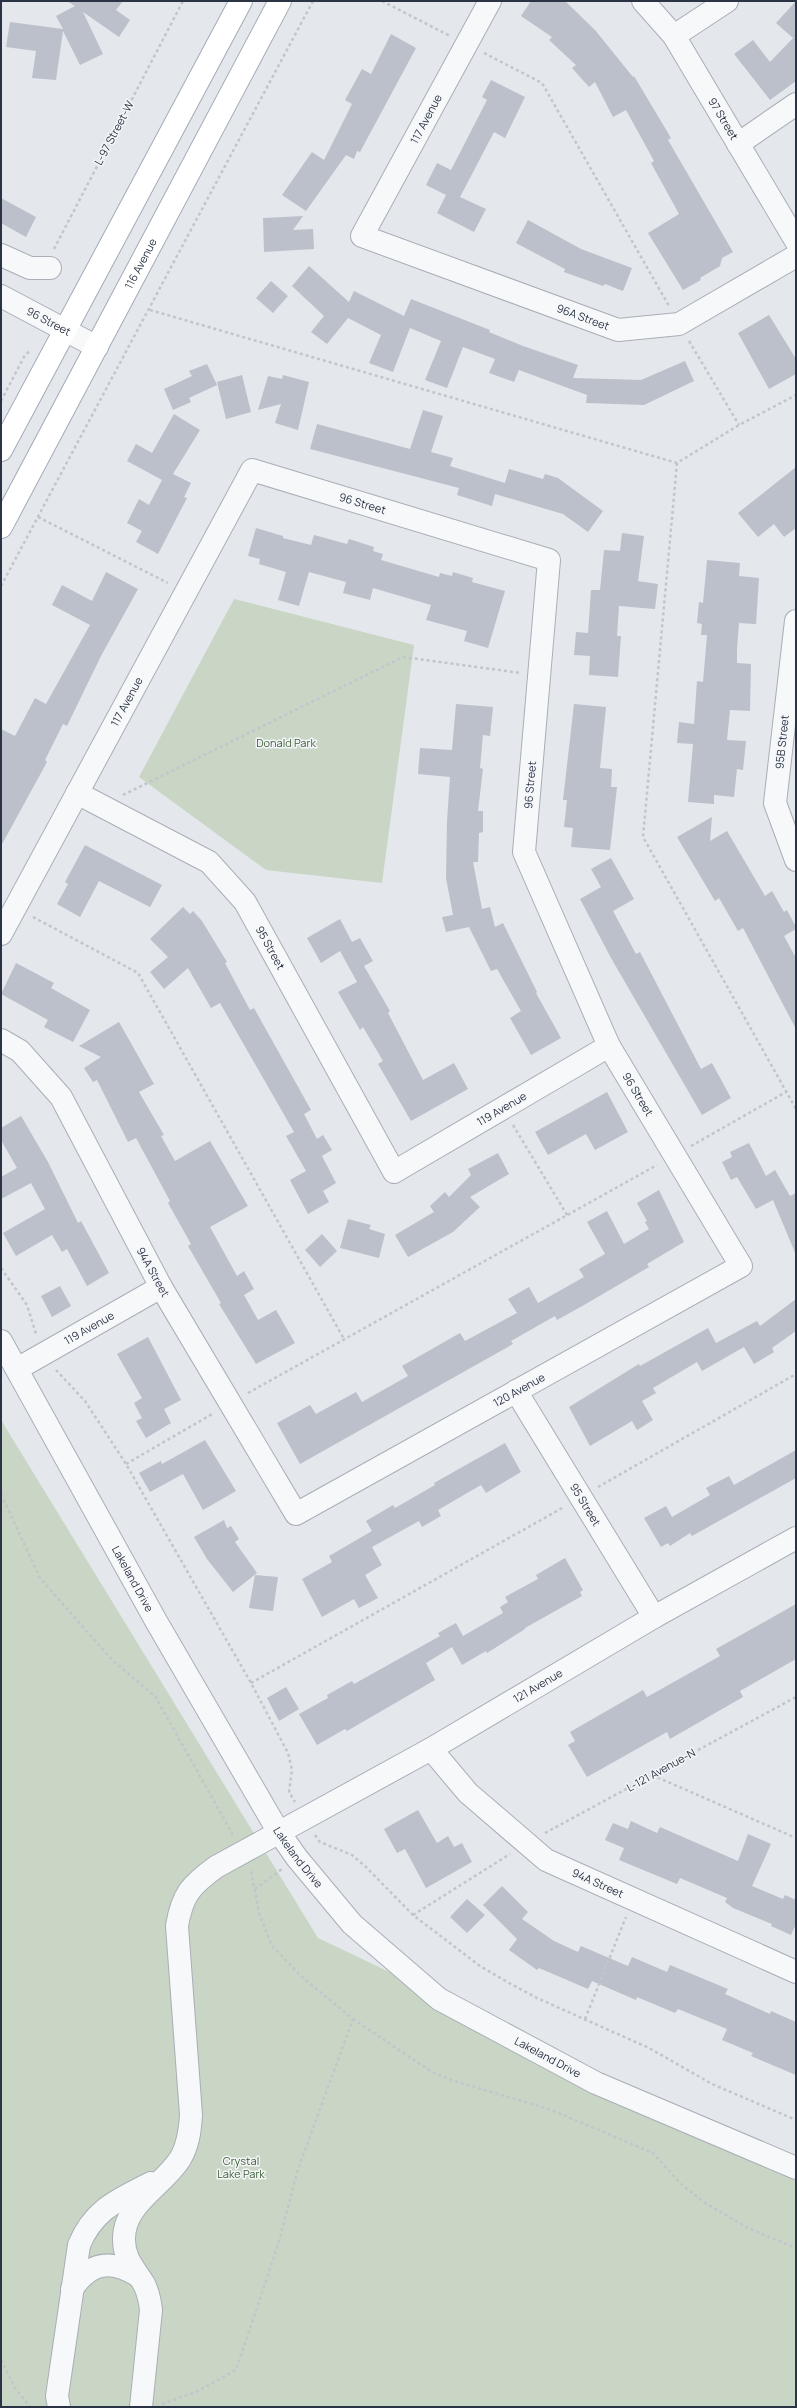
<svg xmlns="http://www.w3.org/2000/svg" width="797" height="2408" viewBox="0 0 797 2408" font-family="Manrope,sans-serif">
<style>
.green{fill:#c9d6c5}
.building{fill:#bbc0ca}
.lines{fill:none;stroke-linecap:round;stroke-linejoin:round}
.minor-casing{stroke:#a9aeb7;stroke-width:24}
.major-casing{stroke:#a3abb8;stroke-width:24}
.path{stroke:#c2c5cb;stroke-width:2.5;stroke-dasharray:3 3;stroke-linecap:butt}
.minor{stroke:#f7f8fa;stroke-width:22}
.major{stroke:#fff;stroke-width:22}
.labels{text-anchor:middle;stroke-width:3;stroke-linejoin:round;paint-order:stroke}
.street-label{font-size:11px;fill:#2b3445;stroke:#f4f6f9}
.park-label{font-size:11px;fill:#3f6138;stroke:#f4f6f9}
</style>
<rect width="100%" height="100%" fill="#e4e7ec"/>
<path class="green" d="M234,599L414,645L382,883L266,870L139,777Z
M1,1420L318,1938L796,2166V2407H1Z"/>
<path class="building" d="M67,1H123L116,10L130,20L119,37L83,12L103,54L80,65L63,31L56,80L32,78L36,51L6,47L10,22L63,29L56,16L75,6Z
M531,1H565L595,30L633,77L634,76L671,138L668,140L733,252L722,258L720,266L700,278L701,280L683,290L648,233L679,214L651,163L654,161L626,110L613,117L595,82L589,87L572,68L576,65L549,40L552,37L521,16Z
M796,1V81L770,100L734,54L753,40L770,62L793,38L776,23Z
M391,34L416,48L360,152L357,151L354,159L346,155L306,211L282,195L312,152L324,160L352,104L345,100L362,69L371,74Z
M491,80L525,97L505,138L494,132L460,197L486,209L474,232L437,213L446,195L426,185L437,163L451,170L487,100L482,97Z
M1,198L36,217L26,237L1,223Z
M303,216L293,230L313,229L314,249L264,252L263,218Z
M528,220L581,249L632,268L623,291L605,284L603,286L564,272L565,269L516,243Z
M309,266L349,302L354,291L404,316L411,299L490,330L489,332L523,346L578,365L573,378L641,380L685,361L694,381L644,405L586,403L587,395L519,370L514,382L489,373L495,359L463,347L447,388L425,380L441,341L410,328L393,372L369,363L381,335L348,318L327,344L311,332L324,316L292,286Z
M271,281L288,296L273,313L256,298Z
M769,315L796,359V374L769,389L738,333Z
M207,364L217,385L189,398L191,402L173,410L164,389L192,376L189,371Z
M242,375L251,412L226,419L217,382Z
M283,375L309,382L298,430L275,423L281,404L258,410L268,376L282,379Z
M423,410L443,416L431,452L453,458L450,466L505,483L509,469L543,479L545,474L558,478L603,511L588,532L563,514L495,494L492,506L457,495L459,488L310,449L317,424L410,449Z
M174,414L200,430L173,474L191,483L184,497L187,498L158,554L136,542L142,531L127,523L139,499L149,505L162,480L127,461L136,444L152,453Z
M796,467V528L784,537L774,524L758,537L738,513Z
M256,528L283,536V538L311,545L314,535L347,544L349,539L374,547L373,551L383,554L381,560L439,577L440,573L452,576L453,572L473,578L472,582L505,591L488,648L464,641L467,631L426,620L431,605L373,588L370,600L343,593L346,582L309,572L299,606L278,600L286,572L259,564L260,559L248,556Z
M622,533L644,536L638,581L658,584L655,609L619,606L617,636H621L618,677L589,675L590,656L574,655L576,632L588,633L591,590H600L604,550L620,551Z
M707,560L740,563L739,576L759,578L756,624L739,623L737,648V663L751,664L750,711L730,710L727,740L746,741L743,770L737,769L734,797L714,795V804L688,802L693,744L677,743L679,722L694,724L697,681L703,682L707,635H701L702,624L697,623L699,602L703,603Z
M106,572L138,589L101,656L67,726L63,724L45,760L47,762L1,846V729L15,736L35,698L46,704L90,625L52,605L62,585L92,601Z
M456,704L493,707L490,736L483,735L480,768L483,769L478,811H483V832L479,833L478,862H473L482,909L490,907L495,927L503,923L537,992L536,993L561,1038L531,1055L510,1018L521,1011L497,969L491,971L469,927L446,932L442,917L453,915L446,878L447,821L450,777L418,774L420,748L452,750Z
M574,704L606,707L600,768L612,769L611,787H617L610,850L571,847L573,828L564,827L567,800H563Z
M712,817L710,841L727,831L765,896L772,891L784,912L787,910L796,927V929L784,936L796,958V1029L743,928L738,931L719,898L715,901L677,837Z
M85,845L162,885L150,907L99,881L80,917L57,904L68,884L65,882Z
M611,858L634,899L613,911L636,954L640,952L701,1069L712,1063L731,1098L702,1115L611,958L580,899L601,887L591,869Z
M183,907L190,914L193,911L202,921L227,962L225,963L250,1010L254,1008L311,1110L304,1114L317,1139L323,1135L332,1150L322,1156L336,1183L323,1191L329,1202L308,1214L290,1180L306,1171L286,1136L294,1132L220,1003L211,1008L188,968L164,989L150,972L168,957L150,939Z
M340,919L352,942L360,938L373,961L364,966L390,1011L388,1013L423,1080L454,1063L468,1089L411,1121L378,1064L383,1061L363,1027L360,1030L338,992L357,982L340,951L321,963L307,938Z
M16,963L54,983L51,988L90,1010L73,1042L44,1027L48,1020L1,994Z
M119,1022L154,1084L139,1092L164,1135L161,1136L175,1161L210,1141L248,1206L210,1227L237,1276L244,1271L254,1289L244,1295L258,1320L276,1310L295,1343L256,1364L219,1304L221,1303L188,1246L191,1244L168,1203L170,1201L136,1138L128,1142L97,1080L93,1082L84,1068L101,1057L79,1046Z
M607,1092L628,1132L595,1150L586,1134L548,1155L535,1132Z
M21,1116L48,1162L78,1223L81,1221L109,1273L87,1286L67,1249L62,1252L52,1235L16,1256L3,1233L45,1209L31,1183L1,1199V1177L17,1168L1,1140V1128Z
M749,1143L766,1176L775,1170L790,1196L796,1193V1255L773,1200L756,1209L737,1177L731,1180L722,1162L732,1157L730,1152Z
M498,1153L509,1174L470,1197L480,1207L453,1232L408,1257L395,1235L434,1212L430,1206L445,1192L449,1197L471,1175L468,1169Z
M659,1190L684,1242L647,1264L649,1267L584,1305L557,1320L555,1316L511,1341L513,1344L300,1464L277,1423L310,1405L316,1414L356,1392L362,1402L408,1376L402,1366L460,1333L465,1341L517,1313L508,1299L529,1287L538,1303L584,1277L579,1269L605,1254L587,1222L607,1211L624,1244L649,1229L645,1222L647,1221L637,1203Z
M348,1219L371,1225L369,1229L385,1234L379,1258L340,1248Z
M322,1234L337,1251L320,1267L305,1250Z
M60,1286L71,1306L52,1317L41,1296Z
M796,1299V1331L772,1348L774,1352L754,1364L744,1347L702,1371L697,1362L653,1388L656,1393L642,1401L653,1420L637,1430L632,1421L590,1446L569,1407L639,1364L640,1366L708,1328L716,1343L757,1321L760,1326Z
M148,1337L181,1400L164,1409L171,1423L146,1438L136,1421L142,1418L134,1403L142,1398L117,1354Z
M205,1440L236,1491L203,1510L183,1474L150,1492L139,1473L161,1461L162,1464Z
M505,1443L521,1472L486,1493L481,1485L438,1510L441,1516L422,1527L419,1521L372,1547L382,1565L365,1575L378,1598L359,1608L354,1599L322,1617L302,1579L332,1562L329,1556L372,1531L366,1521L393,1505L395,1508L435,1485L434,1483Z
M796,1450V1478L692,1536L690,1533L670,1546L668,1543L661,1547L644,1518L666,1506L672,1517L710,1495L706,1488L729,1476L734,1485Z
M224,1520L227,1528L231,1526L239,1539L235,1542L257,1573L233,1592L207,1559L194,1537Z
M565,1558L583,1590L580,1592L582,1596L525,1628V1629L487,1653L486,1651L462,1665L452,1647L426,1663L435,1680L347,1731L345,1729L317,1745L299,1714L328,1698L327,1695L352,1681L354,1684L440,1636L438,1633L456,1623L463,1636L503,1613L500,1607L508,1602L505,1597L538,1579L536,1575Z
M255,1575L278,1577L273,1611L249,1608Z
M796,1604V1659L740,1691L743,1697L670,1739L667,1732L587,1777L568,1745L575,1741L570,1732L643,1690L647,1697L720,1656L716,1649Z
M286,1687L299,1709L279,1721L267,1698Z
M418,1810L437,1843L448,1836L454,1847L462,1843L472,1862L426,1888L405,1849L397,1853L384,1829Z
M631,1821L657,1833L660,1827L738,1861L748,1834L771,1844L752,1886L783,1899L785,1895L796,1900V1924L791,1935L771,1926L772,1924L733,1908L725,1902L727,1898L680,1878L677,1884L619,1860L624,1848L605,1840L613,1823L628,1829Z
M502,1886L528,1912L522,1919L554,1941L578,1952L581,1946L628,1966L632,1957L667,1972L670,1965L728,1989L725,1994L770,2014L771,2011L796,2022V2075L751,2056L753,2053L722,2040L727,2029L678,2009L675,2013L637,1997L636,2000L592,1981L588,1989L539,1968L537,1970L509,1950L517,1939L483,1905Z
M467,1899L485,1915L467,1933L450,1917Z"/>
<g class="lines">
<defs>
<g id="minor">
<path id="s1" d="M490,1L362,236L618,330L679,324L796,256"/>
<path id="s2" d="M643,1L674,36L796,241"/>
<path d="M674,36L727,1"/>
<path d="M738,144L796,104"/>
<path d="M1,255L30,268H50"/>
<path id="s3" d="M1,296L97,347"/>
<path d="M796,621L775,803L796,860"/>
<path id="s4" d="M77,793L209,862L245,902L394,1172L609,1046"/>
<path id="s5" d="M1,934L252,470L549,560L524,852L609,1046L741,1266L296,1514L161,1287L61,1097L20,1051L1,1040"/>
<path id="s6" d="M1,1341L156,1621L278,1831L297,1858L352,1924L439,1999L596,2083L796,2168"/>
<path id="s7" d="M17,1369L161,1287"/>
<path id="s8" d="M516,1391L654,1617"/>
<path id="s9" d="M431,1749L468,1793L546,1860L796,1972"/>
<path d="M72,2289C90,2262 110,2259 137,2275"/>
<path d="M59,2407L57,2396L79,2245C94,2209 118,2200 151,2183"/>
<path id="s10" d="M141,2407L151,2310C150,2301 148,2292 144,2284C135,2269 124,2259 124,2240C123,2204 162,2187 180,2159C188,2146 190,2131 191,2115L177,1926C182,1895 191,1885 216,1867L431,1749L654,1617L796,1538"/>
</g>
<g id="major">
<path d="M1,450L241,1"/>
<path id="s11" d="M1,527L280,1"/>
</g>
</defs>
<use href="#minor" class="minor-casing"/>
<use href="#major" class="major-casing"/>
<path class="path" d="M382,1L450,36
M484,53L542,83L669,306
M54,249L183,1
M150,310L677,463L739,425L796,395
M689,341L739,425
M1,401L25,355L30,351
M677,463L643,837L796,1109
M38,517L168,583
M1,586L313,1
M123,795L403,657L521,673
M33,917L138,973L344,1339
M513,1125L567,1215
M691,1146L786,1092
M1,1268L27,1305L36,1334
M56,1370L85,1401L126,1464L251,1683L288,1753L292,1770L289,1792L295,1802
M248,1393L657,1165
M126,1464L214,1413
M598,1487L796,1374
M1,1494L40,1578L113,1661L155,1696L233,1835
M251,1683L564,1507
M652,1775L796,1838
M545,1833L796,1697
M315,1835L320,1842L352,1855L365,1866L413,1915L480,1966L509,1983L537,1998L649,2048L712,2084L796,2120
M255,1889L282,1869
M413,1915L510,1854
M353,2019L432,2072L454,2081L549,2109L653,2153L682,2185L705,2203L748,2228L796,2248
M585,2019L626,1917
M1,2360L15,2388L30,2407
M162,2404L196,2392L236,2370L278,2245L298,2169L353,2019L303,1978L272,1946L259,1913L251,1870"/>
<use href="#minor" class="minor"/>
<use href="#major" class="major"/>
</g>
<g class="labels">
<g class="street-label">
<text dy="4" stroke="none"><textPath href="#s2" startOffset="143">97 Street</textPath></text>
<text transform="translate(426 119) rotate(-62)" y="4">117 Avenue</text>
<text transform="translate(114 133) rotate(-62)" y="4">L-97 Street-W</text>
<text dy="4" stroke="none"><textPath href="#s11" startOffset="298">116 Avenue</textPath></text>
<text dy="4" stroke="none"><textPath href="#s1" startOffset="503">96A Street</textPath></text>
<text dy="4" stroke="none"><textPath href="#s3" startOffset="54">96 Street</textPath></text>
<text dy="4" stroke="none"><textPath href="#s5" startOffset="643">96 Street</textPath></text>
<text dy="4" stroke="none"><textPath href="#s5" startOffset="264">117 Avenue</textPath></text>
<text transform="translate(782 742) rotate(-84)" y="4">95B Street</text>
<text transform="translate(530 785) rotate(-85)" y="4">96 Street</text>
<text dy="4" stroke="none"><textPath href="#s4" startOffset="255">95 Street</textPath></text>
<text dy="4" stroke="none"><textPath href="#s5" startOffset="1399">96 Street</textPath></text>
<text dy="4" stroke="none"><textPath href="#s4" startOffset="636">119 Avenue</textPath></text>
<text transform="translate(153 1272) rotate(61)" y="4">94A Street</text>
<text dy="4" stroke="none"><textPath href="#s7" startOffset="83">119 Avenue</textPath></text>
<text transform="translate(519 1390) rotate(-29)" y="4">120 Avenue</text>
<text dy="4" stroke="none"><textPath href="#s8" startOffset="133">95 Street</textPath></text>
<text dy="4" stroke="none"><textPath href="#s6" startOffset="272">Lakeland Drive</textPath></text>
<text dy="4" stroke="none"><textPath href="#s10" startOffset="953">121 Avenue</textPath></text>
<text transform="translate(661 1770) rotate(-29)" y="4">L-121 Avenue-N</text>
<text dy="4" stroke="none"><textPath href="#s6" startOffset="596">Lakeland Drive</textPath></text>
<text dy="4" stroke="none"><textPath href="#s9" startOffset="217">94A Street</textPath></text>
<text dy="4" stroke="none"><textPath href="#s6" startOffset="920">Lakeland Drive</textPath></text>
</g>
<g class="park-label">
<text x="286" y="747">Donald Park</text>
<text x="241" y="2165">Crystal<tspan x="241" dy="13">Lake Park</tspan></text>
</g>
</g>
<rect width="797" height="2408" fill="none" stroke="#2b3445" stroke-width="4"/>
</svg>
